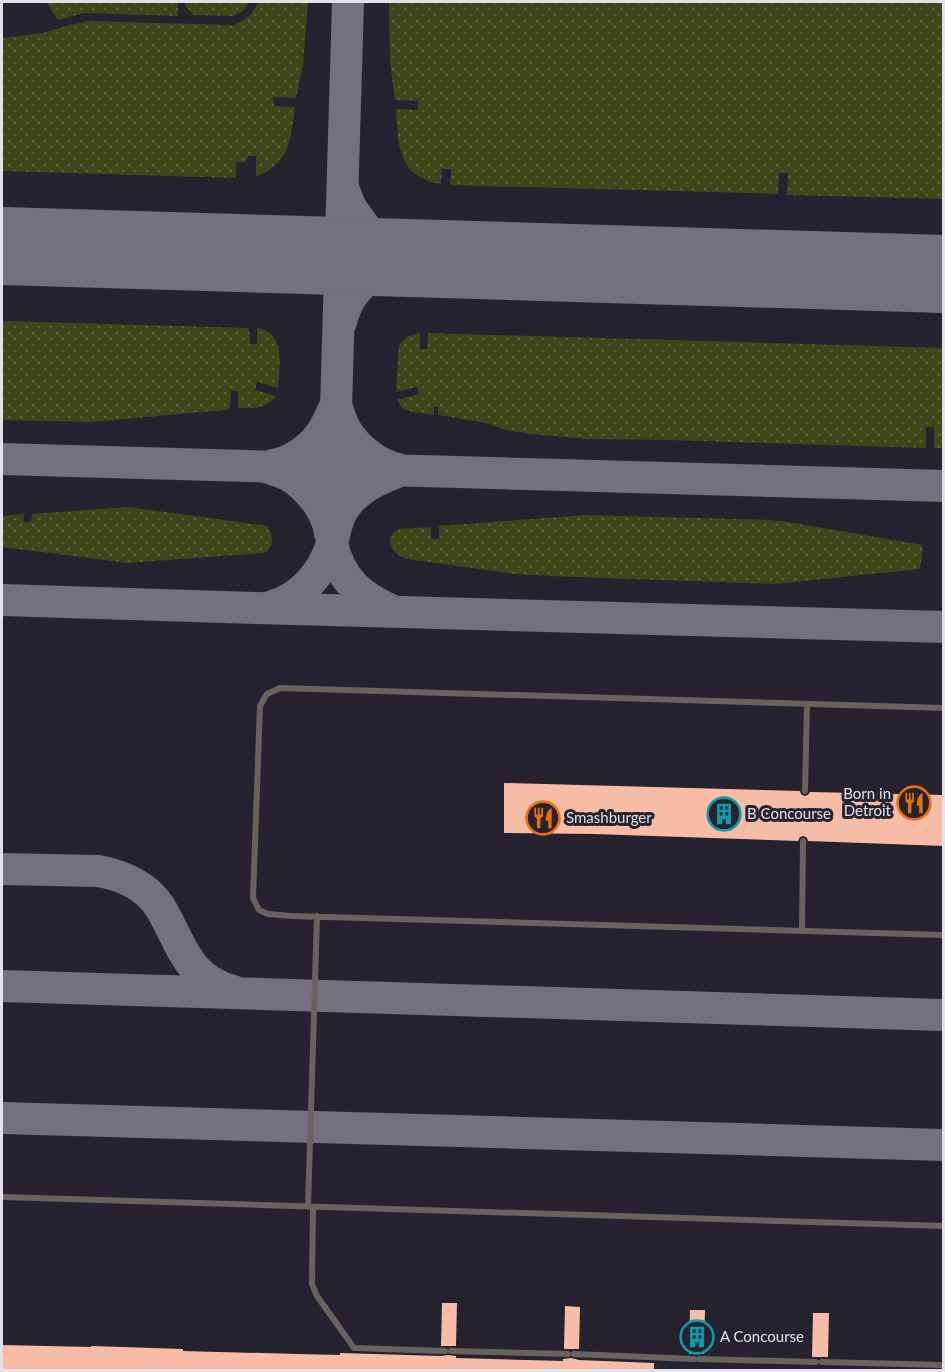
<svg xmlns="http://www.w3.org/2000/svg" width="945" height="1372" viewBox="0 0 945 1372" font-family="Lato,sans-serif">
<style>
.grass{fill:url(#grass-dots)}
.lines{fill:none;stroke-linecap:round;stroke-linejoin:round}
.taxiway{stroke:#74707c;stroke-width:32}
.runway{stroke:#74707c;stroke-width:78}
.building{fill:#f6bca5}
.service{stroke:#68645d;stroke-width:6}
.labels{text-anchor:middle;stroke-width:6;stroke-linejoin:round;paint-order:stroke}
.poi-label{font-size:15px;fill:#e3e0e9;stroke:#262230;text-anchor:start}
</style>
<defs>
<pattern id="grass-dots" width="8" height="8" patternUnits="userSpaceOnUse" patternTransform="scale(1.5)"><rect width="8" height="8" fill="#41451a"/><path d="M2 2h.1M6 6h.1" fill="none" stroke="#5c603b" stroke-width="1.8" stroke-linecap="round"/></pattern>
</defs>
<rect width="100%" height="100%" fill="#262230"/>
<path class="grass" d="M46,2H178V16L85,13L58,20Z
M185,2H249L243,11L233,16L193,15L185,5Z
M258,2H308L303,65L296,98L273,97L274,106L295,107C290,141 291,161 256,177V156H248L246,162H236V178L2,171V38L43,33L66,26L88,21L233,25C247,19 252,16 258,2Z
M389,2H943V199L787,195L788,173H779L778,194L450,185L451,169H442L441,184C398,177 398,145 396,109L418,110V101L395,100L390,63Z
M2,321L249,328L250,344H257V328C287,332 279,367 278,388L257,382L255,390L276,396C265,410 254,408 238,408V391H231L230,409L224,410L91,422L2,420Z
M420,333V349H427L428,333L943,348V448H934V427H926V448L668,440L587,439L530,434L506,430L486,423L438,415V407H434V415L413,412L403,409L397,400L419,394L417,387L396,392L399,345L408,336Z
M128,507L268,526C273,535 275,549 263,553L128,563L2,547V516L24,514V522H31L32,514Z
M586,515L770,520L787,522L923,545L920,569L774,584L550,576L515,574L407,559C392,555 382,537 399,529L431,527V539H439V526Z"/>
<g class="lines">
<path class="taxiway" d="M348,2L332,543C340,580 360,596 393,611
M343,188L351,208L367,230L389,247L426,258
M341,322C346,302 355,287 373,276C376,273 380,270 385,268C401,261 419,261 437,259
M2,459L944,486
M273,465C294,461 315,446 325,427C329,420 332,412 336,405C339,414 342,424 347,432C358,449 378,465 398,469
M269,468C275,470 282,472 288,475C308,487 327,510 330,533
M2,600L257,608L944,627
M270,607C301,599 323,573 332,543C335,532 337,518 344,508C357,489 376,480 397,472
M2,869L98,871C122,875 146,886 160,907C182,944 186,978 233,991
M2,986L944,1015
M2,1118L944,1145"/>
<path class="runway" d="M2,246L944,274"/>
</g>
<path class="building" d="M504,783L800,791L801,794L804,796L808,795L810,792L944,795V846L808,841L807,838L804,836L800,837L798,841L594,834L504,833Z
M442,1303H457L456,1346H441Z
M565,1306L580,1307L579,1349H564Z
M690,1310H705L704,1354H689Z
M813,1313H829L828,1357H812Z
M2,1345L91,1347V1346L183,1349V1351L297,1354L340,1355V1353L441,1356L448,1355L456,1356V1358L563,1361V1359L571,1358L579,1360L654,1363V1371H2Z"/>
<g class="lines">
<path class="service" d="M944,708L280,688L267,694L260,706L253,898L259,910L268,914L292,916L944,935
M805,791L807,704
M802,931L803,841
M2,1197L944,1226
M308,1207L317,916
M313,1207L312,1284L317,1296L354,1348L445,1351
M451,1351L568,1354
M574,1354L694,1359
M699,1359L816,1362
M822,1362L942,1365"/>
</g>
<defs>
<symbol id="restaurant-ring" viewBox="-11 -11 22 22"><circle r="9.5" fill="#262230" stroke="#e8710a" stroke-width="1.5"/><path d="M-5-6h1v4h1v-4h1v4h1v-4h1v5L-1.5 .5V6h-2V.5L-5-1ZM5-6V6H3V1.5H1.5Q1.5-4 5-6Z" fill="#e8710a"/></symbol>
<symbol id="building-ring" viewBox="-11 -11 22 22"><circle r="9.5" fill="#262230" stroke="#0f9aa8" stroke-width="1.5"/><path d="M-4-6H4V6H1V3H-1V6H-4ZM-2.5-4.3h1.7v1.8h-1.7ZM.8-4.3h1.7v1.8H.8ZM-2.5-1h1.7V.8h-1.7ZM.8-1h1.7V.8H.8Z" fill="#0f9aa8"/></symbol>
</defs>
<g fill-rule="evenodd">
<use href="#restaurant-ring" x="895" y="784" width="38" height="38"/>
<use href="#building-ring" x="705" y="795" width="38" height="38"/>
<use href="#restaurant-ring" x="524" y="799" width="38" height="38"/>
<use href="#building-ring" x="678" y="1318" width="38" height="38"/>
</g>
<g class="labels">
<g class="poi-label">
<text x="891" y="799" text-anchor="end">Born in<tspan x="891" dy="17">Detroit</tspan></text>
<text x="747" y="819">B Concourse</text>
<text x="566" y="823">Smashburger</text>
<text x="720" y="1342">A Concourse</text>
</g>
</g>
<rect width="945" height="1372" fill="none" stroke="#e3e0e9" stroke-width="6"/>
</svg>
